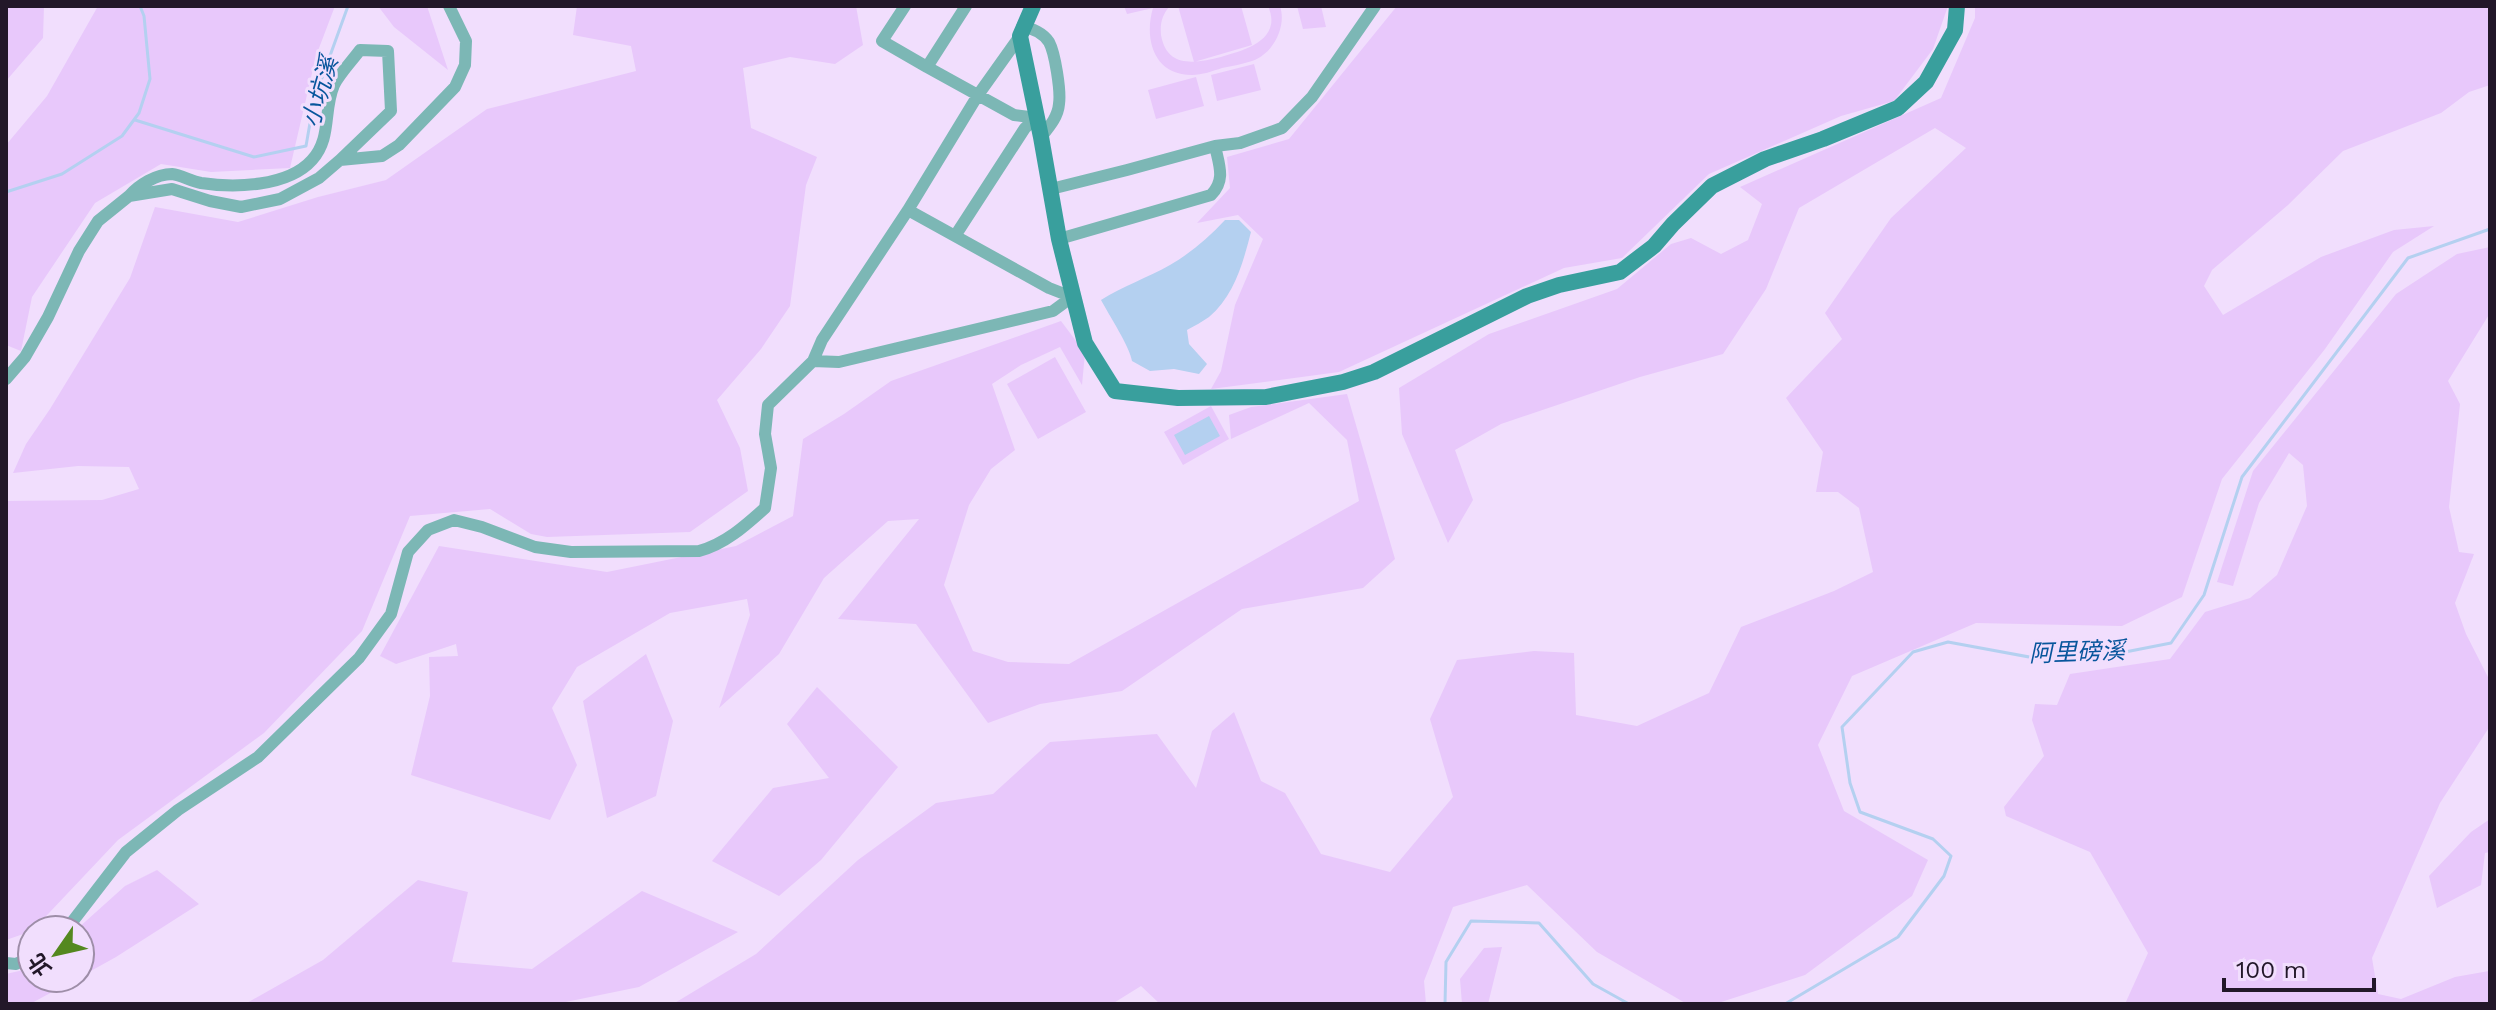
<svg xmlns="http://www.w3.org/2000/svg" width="2496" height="1010" viewBox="0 0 2496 1010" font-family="'Work Sans','Noto Sans TC',sans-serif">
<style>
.green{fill:#e8c8fb}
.water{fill:#b4d0f0}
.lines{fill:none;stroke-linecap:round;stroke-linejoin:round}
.stream{stroke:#b4d0f0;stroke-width:3}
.street{stroke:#7cb7b5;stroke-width:12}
.secondary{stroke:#399f9d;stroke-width:16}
.labels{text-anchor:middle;stroke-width:6;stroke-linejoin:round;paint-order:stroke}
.water-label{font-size:24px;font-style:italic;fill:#07559c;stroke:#f1defd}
</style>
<rect width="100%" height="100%" fill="#f1defd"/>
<path class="green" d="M6,6H44L43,38L6,81Z
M98,6H335L316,56L290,168L211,172L161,164L95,203L32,297L21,351L6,345V145L47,96Z
M378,6H427L448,70L394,27Z
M577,6H856L863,45L835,64L790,57L743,68L751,128L817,157L806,185L790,306L761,349L717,400L740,448L748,491L690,532L547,537L531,534L490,509L410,516L362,631L264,733L118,840L32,931L6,940V501L102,500L139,489L129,467L78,466L13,473L26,444L50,409L130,278L155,207L238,222L318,197L386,180L487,109L636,71L631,46L573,35Z
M1124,6H1170C1162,15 1160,23 1161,35C1167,69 1196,63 1221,57C1245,50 1283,40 1268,6H1280C1287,27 1273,54 1252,61C1243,64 1232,66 1222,68C1213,71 1202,75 1192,75C1153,75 1144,38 1153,8L1127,14Z
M1178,6H1241L1252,45L1194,62Z
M1297,6H1321L1326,27L1303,29Z
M1397,6H1948L1933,49L1894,101L1841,116L1709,174L1622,258L1564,268L1339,372L1211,389L1221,371L1235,305L1263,239L1238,215L1197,223L1230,188L1227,157L1289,139Z
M1975,6H2490V85L2469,92L2441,113L2343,151L2288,205L2212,270L2204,286L2223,315L2321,257L2394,230L2434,226L2393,252L2325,349L2222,479L2182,597L2122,626L1976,623L1852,676L1818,745L1844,811L1928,860L1912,896L1805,975L1715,1004H1687L1597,952L1527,885L1453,907L1424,981L1426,1004H1160L1141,986L1112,1004H673L756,954L858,860L936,803L993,794L1050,742L1157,734L1196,788L1212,731L1234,712L1261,781L1285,793L1321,854L1390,872L1453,797L1430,719L1457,660L1534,651L1574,653L1576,715L1637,726L1709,693L1741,627L1834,591L1873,572L1859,508L1838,492H1816L1823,452L1786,398L1842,339L1825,313L1891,218L1966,148L1935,128L1799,208L1766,289L1723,354L1640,377L1501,424L1455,450L1473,500L1448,543L1402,434L1399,388L1489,334L1617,289L1671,244L1691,238L1721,254L1748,240L1762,204L1740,187L1941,98L1975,18Z
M1254,64L1261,90L1217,101L1211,75Z
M1196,77L1204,106L1156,119L1148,90Z
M2490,247V313L2448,381L2460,404L2449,507L2459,552L2474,554L2455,603L2466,634L2490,681V726L2440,803L2372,958L2378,994L2401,999L2455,977L2489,971L2490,968V1004H2125L2148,953L2090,852L2006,816L2004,807L2044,756L2032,720L2035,704L2057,705L2070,674L2170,659L2205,612L2250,598L2277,575L2307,506L2303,465L2289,453L2259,503L2233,586L2217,582L2253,471L2396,294L2457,254Z
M1061,321L1085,353L1082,385L1060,347L1021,365L992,384L1015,450L991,469L969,505L944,585L973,651L1008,662L1069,664L1359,501L1347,440L1309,403L1231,439L1229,415L1251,407L1347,394L1395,559L1363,588L1242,609L1122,691L1040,704L988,723L916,624L838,619L919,519L888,521L824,578L779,654L719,708L750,615L747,599L670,613L577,667L552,708L577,765L550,820L411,775L430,696L429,657L458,656L456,644L396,664L380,656L439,546L607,572L736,546L793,516L803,439L844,414L891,381Z
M1055,357L1086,412L1038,439L1007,384Z
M1211,406L1229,439L1183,465L1164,432Z
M646,654L673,721L656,796L607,818L583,701Z
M817,687L898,767L821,860L779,896L712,861L773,788L829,778L787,724Z
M2490,819V852L2485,853L2481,885L2437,908L2429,876L2471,832Z
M157,870L199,904L116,957L80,977V930H76L125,886Z
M418,880L468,892L452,962L532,969L642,891L738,932L639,987L556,1004H245L323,960Z
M1502,947L1488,1004H1462L1460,979L1484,948Z
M32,968V978H78L30,1004H6V974Z"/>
<path class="water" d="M1225,220H1239L1251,232C1243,263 1234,296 1209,317C1202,322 1194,326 1187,330L1189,344L1207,364L1199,374L1174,369L1150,371L1132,361C1130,347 1109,315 1101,300C1123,286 1147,278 1170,265C1191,253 1209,237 1225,220Z
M1209,416L1220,436L1185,455L1174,435Z"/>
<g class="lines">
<path class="stream" d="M135,120L254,157L306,146L314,100L348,6
M6,192L62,174L122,136L139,113L150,79L144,16L140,6
M1445,1004L1446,962L1471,921L1539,923L1593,984L1629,1004
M1785,1004L1898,937L1944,876L1951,856L1933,839L1860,812L1850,783L1842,727L1913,652L1948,642L2040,659L2115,654L2171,643L2204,595L2242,477L2408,258L2490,229"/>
<path class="street" d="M905,6L882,41L927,67
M966,6L927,67L1014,115L1037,118
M1022,27C1032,28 1043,33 1049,42C1055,53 1061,91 1059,104C1058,117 1049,127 1041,137
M1051,189L1127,170L1215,146L1240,143L1282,128L1312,97L1375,6
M129,196C139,185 156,174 172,174C181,175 191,181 201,183C234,188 288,187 312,160C332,138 323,110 334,85C340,73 352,61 360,50L388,51L391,111L340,160
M908,210L1049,288L1072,297
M955,236L1025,128L1037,118
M1059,239L1211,195C1226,180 1219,165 1215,146
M813,361L839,362L1053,311L1072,297
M6,379L25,357L48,317L79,251L98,221L129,196L172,189L210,201L241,207L280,199L319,178L340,160L382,156L399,145L455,87L465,65L466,41L449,6
M66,930L126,852L178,810L258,757L359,658L391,614L408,552L428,530L454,520L482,527L535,547L571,552L699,551C725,544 745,526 765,508L771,468L765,434L768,405L813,361L822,340L908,210L978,95L1020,36
M6,963L16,964L32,956"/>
<path class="secondary" d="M1033,6L1020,36L1041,137L1059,239L1085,343L1115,391L1178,398L1266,397L1343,382L1374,372L1527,296L1559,285L1620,272L1654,246L1673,224L1712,186L1765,159L1823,139L1898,108L1926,82L1955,30L1957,6"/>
</g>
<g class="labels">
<g class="water-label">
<text transform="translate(320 92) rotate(-74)" y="8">小坑溪</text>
<text transform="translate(2077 652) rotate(-2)" y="8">阿里磅溪</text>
</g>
</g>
<rect width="2496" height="1010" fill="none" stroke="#221729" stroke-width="16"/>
<g transform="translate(56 954) rotate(236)"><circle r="38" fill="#f1defd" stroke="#9e8ea8" stroke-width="2"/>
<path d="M0-6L14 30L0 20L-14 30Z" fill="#54881f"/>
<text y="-12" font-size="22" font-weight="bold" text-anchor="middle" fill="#221729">北</text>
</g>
<path d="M2224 978v12h150v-12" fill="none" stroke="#221729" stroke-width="4"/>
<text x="2236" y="978" font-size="24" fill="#221729" stroke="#f1defd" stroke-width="6" paint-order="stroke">100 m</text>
</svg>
